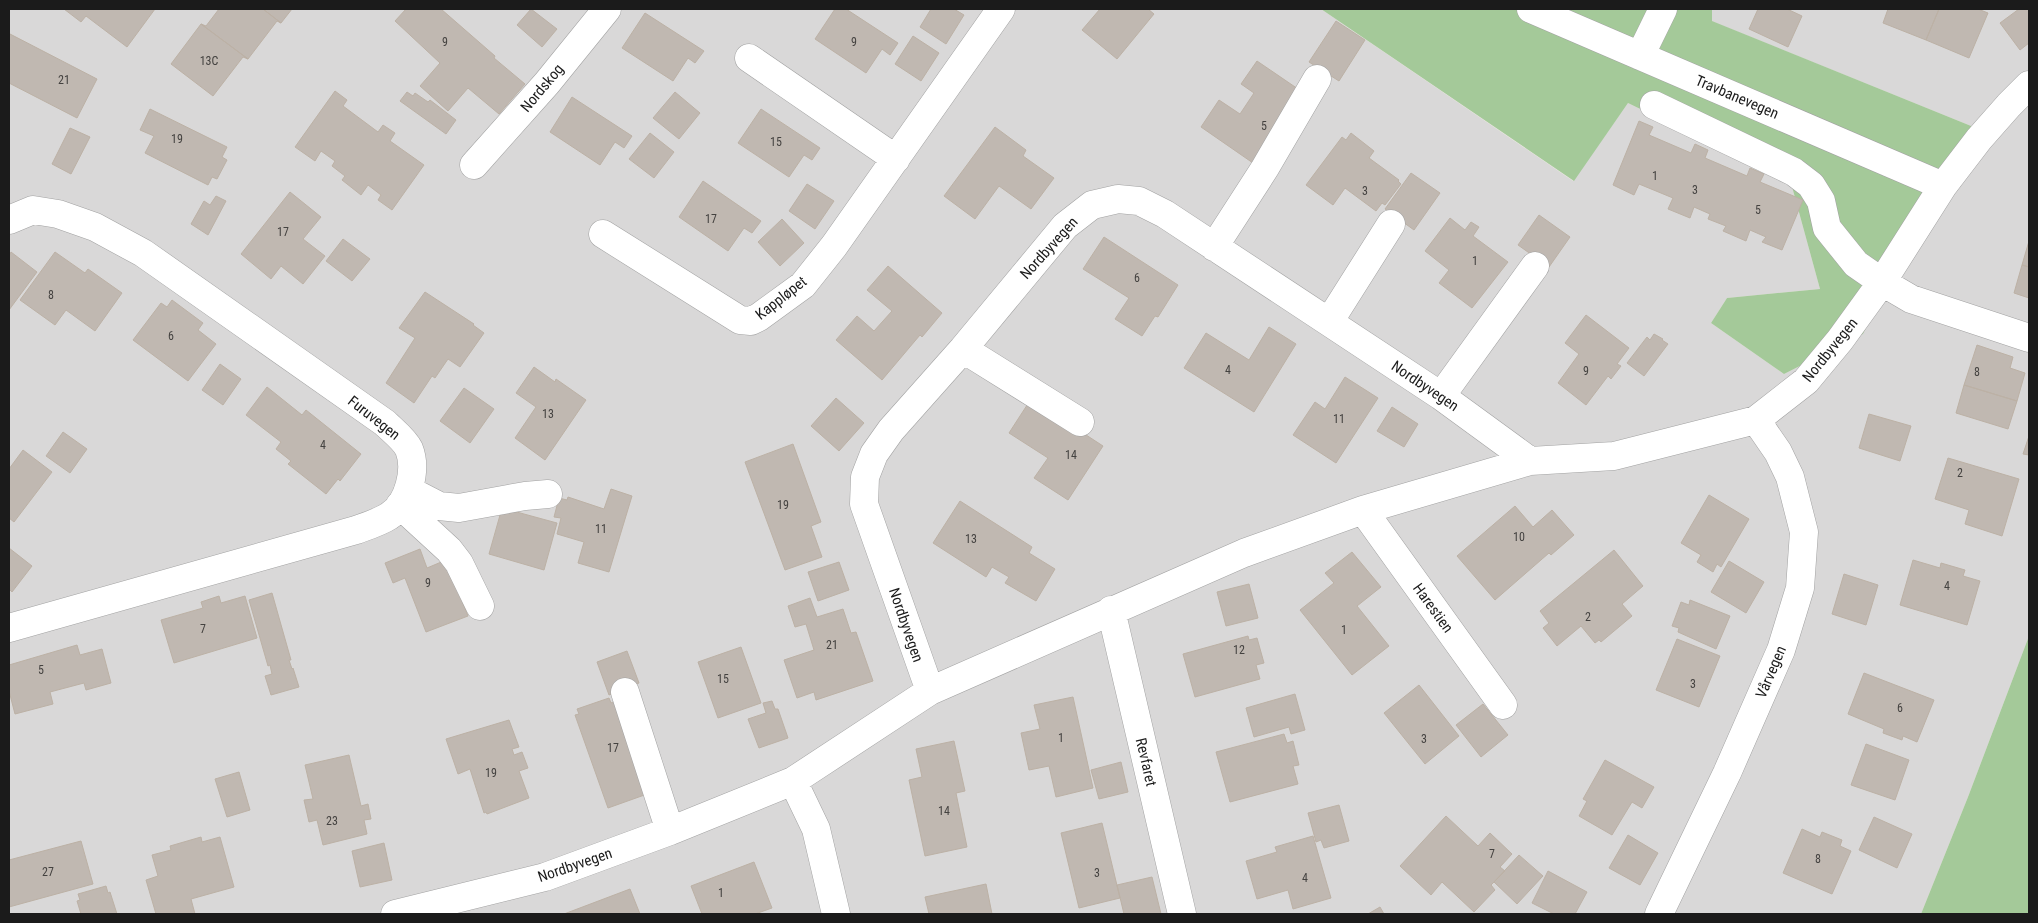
<svg xmlns="http://www.w3.org/2000/svg" width="2038" height="923" viewBox="0 0 2038 923" font-family="'Roboto Condensed',sans-serif">
<style>
.residential{fill:#d9d8d8}
.forest{fill:#a4c999}
.building{fill:#c0b8b1;stroke:#bcb1a5}
.lines{fill:none;stroke-linecap:round;stroke-linejoin:round}
.minor-casing{stroke:#a2a2a2;stroke-width:29}
.minor{stroke:#fff;stroke-width:28}
.labels{text-anchor:middle;stroke-width:4;stroke-linejoin:round;paint-order:stroke}
.number-label{font-size:12px;fill:#444240}
.street-label{font-size:15px;fill:#1b1b1b;stroke:#fff}
</style>
<rect width="100%" height="100%" fill="#ece9e1"/>
<path class="residential" d="M9,9H1321L1573,181L1628,103L1791,183L1820,289L1727,298L1711,323L1784,374L1863,334L1940,173L1981,130L1711,21L1712,9H2029V636L1968,797L1921,914H9Z"/>
<path class="forest" d="M1321,9H1712V21L1981,130L1940,173L1863,334L1784,374L1711,323L1727,298L1820,289L1791,183L1628,103L1574,181Z
M2029,636V914H1921L1968,797Z"/>
<path class="building" d="M64,9H155L127,47L86,16L81,22Z
M219,9H263L281,23L277,21L248,59L201,24L206,26Z
M263,9H292L281,23Z
M406,9H441L495,56L494,58L525,84L499,114L468,88L448,111L420,86L440,63L395,21Z
M531,9L557,29L542,47L517,25Z
M835,9H846L898,43L890,55L882,49L866,73L815,39Z
M931,9H954L964,15L946,44L920,27Z
M1100,9H1148L1154,14L1117,59L1082,30Z
M1758,9H1787L1802,16L1788,47L1749,29Z
M1888,9H1939L1926,40L1883,23Z
M1939,9H1978L1988,13L1969,58L1926,40Z
M2019,9H2029V43L2020,50L2000,23Z
M645,13L704,51L695,63L688,58L673,81L622,48Z
M1336,21L1365,40L1339,81L1309,62Z
M201,24L248,59L243,57L213,96L171,64Z
M10,34L97,79L77,118L9,83V37Z
M913,36L939,53L921,81L895,64Z
M1257,61L1301,91L1253,163L1201,127L1219,100L1240,114L1254,93L1241,84Z
M335,91L347,100L343,106L378,132L383,125L395,133L390,141L424,165L392,210L378,200L381,195L368,185L361,195L342,180L345,176L332,166L335,161L321,151L315,161L295,147Z
M407,92L413,96L415,93L428,102L430,100L456,120L446,134L400,101Z
M675,92L700,113L679,139L653,118Z
M572,97L632,136L624,148L615,142L600,165L550,132Z
M150,109L227,147L222,157L227,160L217,179L212,177L208,185L145,153L154,136L140,130Z
M761,109L820,148L812,160L804,155L789,177L738,143Z
M1639,121L1653,127L1649,135L1691,153L1695,144L1708,150L1705,158L1747,176L1750,168L1764,174L1760,182L1803,200L1782,250L1762,242L1766,237L1750,230L1746,241L1723,231L1726,226L1708,219L1710,214L1694,207L1690,218L1668,209L1673,198L1639,184L1634,195L1613,185Z
M995,127L1026,150L1023,156L1054,178L1031,209L999,186L975,219L944,196Z
M70,128L90,137L71,174L52,164Z
M650,133L674,152L654,178L629,159Z
M1351,133L1374,151L1369,158L1399,180L1398,181L1401,184L1385,205L1382,203L1376,211L1345,188L1333,205L1306,185L1342,137L1346,140Z
M1411,173L1440,193L1414,230L1385,209Z
M703,181L761,221L752,233L744,228L728,251L679,217Z
M807,184L834,201L815,229L789,211Z
M290,192L321,217L303,239L325,256L303,284L281,266L271,279L241,254Z
M216,196L226,201L208,235L191,224L204,201L210,205Z
M1539,215L1570,237L1549,267L1518,245Z
M1450,218L1465,230L1471,222L1479,227L1473,236L1508,262L1472,308L1439,283L1449,270L1425,251Z
M782,219L804,243L780,266L758,242Z
M1104,237L1178,285L1158,317L1155,316L1142,336L1115,319L1129,298L1083,269Z
M343,239L370,259L352,281L326,261Z
M2029,241V267L2022,265Z
M11,252L37,272L9,310V256Z
M55,252L85,273L88,269L122,293L95,331L66,310L55,325L20,300Z
M2022,265L2029,267V298L2014,293Z
M888,266L942,313L922,337L920,335L882,380L836,340L857,316L874,331L892,311L867,290Z
M425,292L474,324L473,325L484,333L460,367L448,359L435,378L432,376L414,403L386,383L415,338L399,328Z
M172,300L203,323L198,330L216,344L188,381L133,340L161,303L167,307Z
M1586,315L1629,348L1617,364L1621,366L1611,379L1608,376L1586,405L1558,383L1579,354L1565,343Z
M1269,327L1296,344L1254,412L1184,368L1206,333L1249,360Z
M1654,334L1663,339L1662,340L1668,344L1644,376L1627,363L1647,337L1650,340Z
M1977,345L2013,357L2010,368L2025,373L2017,401L1964,385Z
M220,364L241,379L223,405L202,390Z
M534,367L555,382L556,379L586,400L545,460L515,438L536,407L516,393Z
M1345,377L1378,398L1336,463L1293,435L1315,402L1325,409Z
M1964,385L2017,401L2008,429L1956,413Z
M267,387L302,415L306,410L361,454L340,481L338,479L326,494L288,464L291,461L276,449L281,442L246,415Z
M464,388L494,409L470,443L440,421Z
M836,398L864,423L839,451L811,426Z
M1031,399L1103,446L1068,500L1034,478L1048,458L1009,433Z
M1392,407L1418,424L1404,447L1377,431Z
M1869,414L1911,426L1900,461L1859,448Z
M63,432L87,449L70,473L46,456Z
M2029,436V455L2023,454Z
M793,444L821,522L811,526L822,557L785,570L745,462Z
M23,450L52,472L14,522L9,518V469Z
M1948,458L2019,479L2002,536L1965,524L1969,510L1935,499Z
M611,489L632,496L609,572L578,563L584,542L557,534L561,518L554,517L559,498L567,500L568,497L604,509Z
M1709,495L1749,519L1721,567L1717,564L1713,572L1697,562L1701,555L1681,543Z
M960,501L1032,547L1029,553L1055,569L1036,601L1005,583L1009,577L992,567L986,577L933,543Z
M1515,506L1533,527L1552,510L1574,535L1551,555L1549,553L1495,600L1457,556Z
M502,508L557,523L544,570L489,554Z
M9,548L32,566L12,592L9,589Z
M420,549L427,568L446,560L468,616L426,632L405,578L393,583L385,563Z
M1614,550L1643,586L1622,604L1632,616L1601,642L1599,640L1595,643L1581,626L1557,646L1543,628L1549,623L1540,611Z
M1352,552L1381,587L1357,606L1389,646L1352,675L1300,610L1334,583L1325,573Z
M1913,560L1940,568L1941,563L1965,570L1963,576L1980,581L1967,625L1900,605Z
M1729,561L1764,582L1746,613L1711,592Z
M839,562L849,590L818,601L808,572Z
M1844,574L1878,585L1866,625L1832,614Z
M1249,584L1258,618L1226,626L1217,592Z
M272,593L291,660H289L292,669L293,668L299,687L271,695L265,676L272,674L270,665L268,666L249,600Z
M219,596L221,603L245,596L257,638L174,663L161,620L203,608L201,602Z
M810,598L817,617L843,609L851,633L856,632L873,681L816,700L814,692L797,698L784,660L814,650L806,624L795,627L788,606Z
M1690,600L1730,616L1716,649L1678,632L1679,628L1672,626L1681,602L1689,605Z
M1248,636L1249,640L1257,638L1264,663L1256,665L1260,679L1195,697L1183,654Z
M1677,639L1720,656L1699,707L1656,690Z
M77,645L80,655L102,649L111,683L86,690L84,683L50,692L53,704L15,714L9,691V665Z
M741,647L761,703L718,718L698,662Z
M627,651L639,683L609,695L597,662Z
M1864,673L1934,700L1917,742L1903,736L1902,740L1883,733L1884,729L1848,714Z
M1419,685L1459,736L1425,764L1384,713Z
M1295,694L1305,730L1291,734L1289,727L1254,737L1246,708Z
M1073,697L1093,788L1056,797L1049,766L1029,770L1021,733L1040,729L1034,705Z
M609,698L611,703L617,700L650,793L608,808L575,715L579,714L577,709Z
M772,701L775,709H778L788,738L759,748L748,719L766,713L763,703Z
M1483,704L1508,735L1481,757L1456,725Z
M509,720L519,747L512,749L514,755L522,752L528,768L519,771L529,798L487,814L486,812L484,813L470,769L458,774L446,739Z
M1284,734L1287,743L1293,741L1299,765L1293,766L1298,784L1230,802L1216,752Z
M954,741L965,791L956,793L967,847L925,856L909,780L922,777L916,749Z
M1866,744L1909,760L1895,800L1851,785Z
M349,755L361,806L368,804L371,819L364,820L367,834L323,845L317,820L309,822L304,800L313,799L305,765Z
M1605,760L1654,787L1642,808L1632,802L1612,835L1579,816L1587,801L1583,799Z
M1121,762L1128,792L1099,799L1091,770Z
M239,772L250,810L227,817L215,779Z
M1339,805L1349,841L1324,848L1321,840L1316,842L1308,813Z
M1446,816L1478,846L1490,833L1512,854L1500,867L1505,871L1491,885L1495,890L1474,912L1442,882L1431,895L1400,866Z
M1874,817L1912,834L1897,868L1859,850Z
M1102,823L1120,898L1079,908L1061,833Z
M1802,829L1820,837L1822,832L1842,840L1840,846L1851,851L1832,894L1783,873Z
M1628,835L1658,853L1640,885L1609,868Z
M1313,836L1331,898L1293,909L1288,890L1257,899L1246,861L1277,852L1275,847Z
M201,837L202,842L220,837L234,887L191,899L195,914H156L146,880L158,876L152,855L171,850L170,846Z
M81,841L93,884L9,907V860Z
M384,843L392,880L360,887L352,851Z
M1519,855L1543,876L1517,904L1494,882Z
M754,862L772,908L755,914H702L691,886Z
M1548,871L1587,892L1575,914H1554L1532,903Z
M1152,877L1161,914H1124L1117,885Z
M986,884L992,914H929L925,897Z
M106,886L108,893L110,892L117,914H81L77,901L80,900L78,894Z
M630,889L640,914H564Z
M1380,907L1384,914H1368Z"/>
<g class="lines">
<defs>
<path id="minor" d="M1531,9L1943,186
M1640,56L1663,9
M749,58L896,159
M1654,105L1794,172L1811,185L1821,201L1827,228L1856,264L1882,282L1911,299L2029,338
M474,165L547,83L607,9
M9,220L33,210L58,214L95,227L143,253L385,423C392,430 405,440 409,449C417,469 409,504 389,516C380,522 367,526 356,530L9,628
M603,234L740,320L751,321L759,317L803,285L834,246L1001,9
M1214,247L1265,168L1317,79
M1329,322L1391,224
M963,349L1080,422
M1441,396L1535,266
M408,490L439,506L459,508L525,496L548,494
M400,505L449,550L459,563L480,606
M1363,510L1503,705
M1111,610L1182,914
M930,691L864,504L865,477L874,454L891,430L963,349L1065,226L1092,205L1118,199L1139,201L1165,214L1441,396L1530,461
M625,692L670,831
M793,781L816,829L836,914
M395,914L545,877L670,831L793,781L930,691L1244,553L1363,510L1530,461L1614,456L1756,420L1806,381L1840,340L1882,282L1943,186L1979,139L2009,105L2029,85
M1659,914L1727,773L1781,650L1800,588L1804,532L1790,477L1778,452L1756,420"/>
</defs>
<use href="#minor" class="minor-casing"/>
<use href="#minor" class="minor"/>
</g>
<g class="labels">
<g class="number-label">
<text x="445" y="46">9</text>
<text x="854" y="46">9</text>
<text x="209" y="65">13C</text>
<text x="64" y="84">21</text>
<text x="1264" y="130">5</text>
<text x="177" y="143">19</text>
<text x="776" y="146">15</text>
<text x="1655" y="180">1</text>
<text x="1695" y="194">3</text>
<text x="1365" y="195">3</text>
<text x="1758" y="214">5</text>
<text x="711" y="223">17</text>
<text x="283" y="236">17</text>
<text x="1475" y="265">1</text>
<text x="1137" y="282">6</text>
<text x="51" y="299">8</text>
<text x="171" y="340">6</text>
<text x="1228" y="374">4</text>
<text x="1586" y="375">9</text>
<text x="1977" y="376">8</text>
<text x="548" y="418">13</text>
<text x="1339" y="423">11</text>
<text x="323" y="449">4</text>
<text x="1071" y="459">14</text>
<text x="1960" y="477">2</text>
<text x="783" y="509">19</text>
<text x="601" y="533">11</text>
<text x="1519" y="541">10</text>
<text x="971" y="543">13</text>
<text x="428" y="587">9</text>
<text x="1947" y="590">4</text>
<text x="1588" y="621">2</text>
<text x="203" y="633">7</text>
<text x="1344" y="634">1</text>
<text x="832" y="649">21</text>
<text x="1239" y="654">12</text>
<text x="41" y="674">5</text>
<text x="723" y="683">15</text>
<text x="1693" y="688">3</text>
<text x="1900" y="712">6</text>
<text x="1061" y="742">1</text>
<text x="1424" y="743">3</text>
<text x="613" y="752">17</text>
<text x="491" y="777">19</text>
<text x="944" y="815">14</text>
<text x="332" y="825">23</text>
<text x="1492" y="858">7</text>
<text x="1818" y="863">8</text>
<text x="48" y="876">27</text>
<text x="1097" y="877">3</text>
<text x="1305" y="882">4</text>
<text x="721" y="897">1</text>
</g>
<g class="street-label">
<text transform="translate(542 88) rotate(-50)" y="5">Nordskog</text>
<text transform="translate(1737 97) rotate(23)" y="5">Travbanevegen</text>
<text transform="translate(1049 248) rotate(-48)" y="5">Nordbyvegen</text>
<text transform="translate(781 298) rotate(-38)" y="5">Kappløpet</text>
<text transform="translate(1830 350) rotate(-51)" y="5">Nordbyvegen</text>
<text transform="translate(1425 386) rotate(34)" y="5">Nordbyvegen</text>
<text transform="translate(374 418) rotate(38)" y="5">Furuvegen</text>
<text transform="translate(1433 608) rotate(54)" y="5">Harestien</text>
<text transform="translate(906 625) rotate(71)" y="5">Nordbyvegen</text>
<text transform="translate(1771 672) rotate(-67)" y="5">Vårvegen</text>
<text transform="translate(1146 762) rotate(77)" y="5">Revfaret</text>
<text transform="translate(575 865) rotate(-19)" y="5">Nordbyvegen</text>
</g>
</g>
<rect width="2038" height="923" fill="none" stroke="#1b1b1b" stroke-width="20"/>
</svg>
